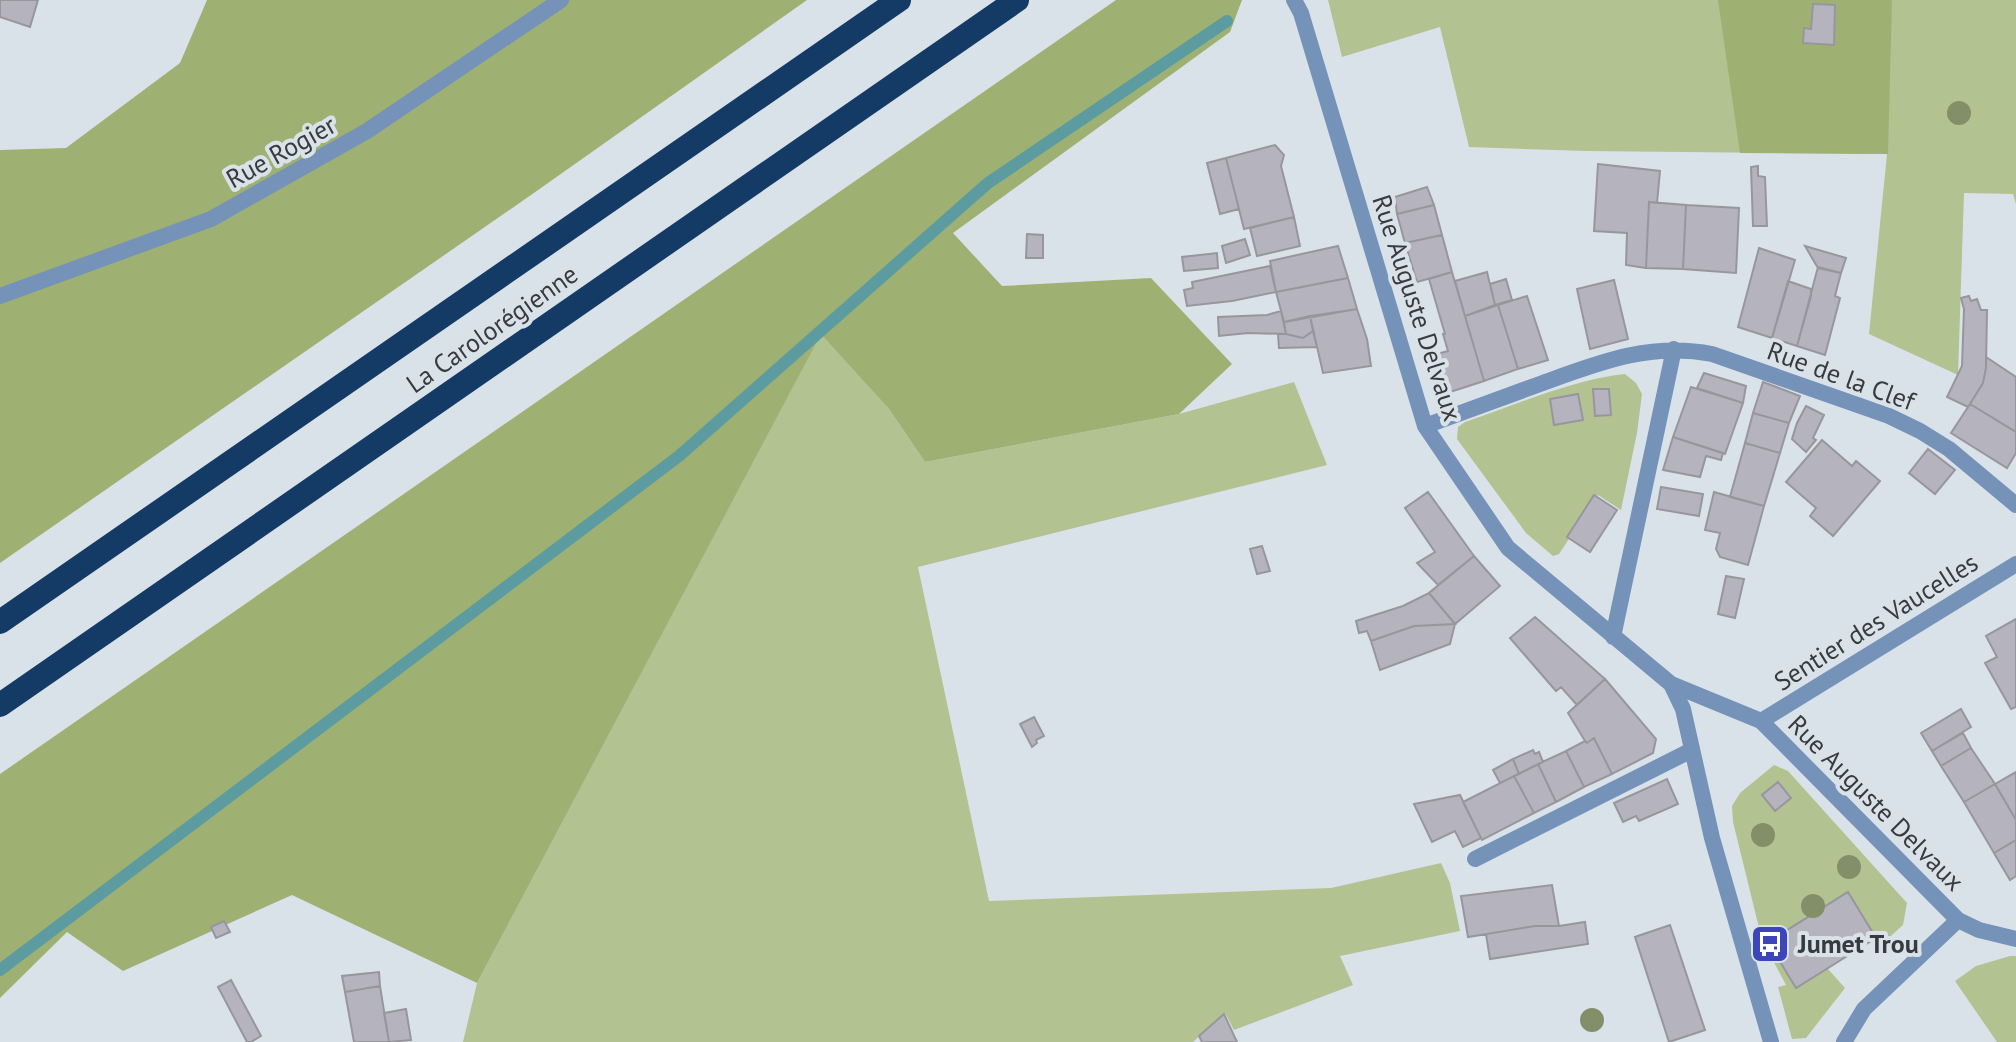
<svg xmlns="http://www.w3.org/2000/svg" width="2016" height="1042" viewBox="0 0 2016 1042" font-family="'PT Sans',sans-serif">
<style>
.green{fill:#b3c291}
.forest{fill:#9eb173}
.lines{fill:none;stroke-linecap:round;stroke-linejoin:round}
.stream{stroke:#5c9ca0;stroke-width:12}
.building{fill:#b5b4be;stroke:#97969f;stroke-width:2}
.minor{stroke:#7593b9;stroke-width:16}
.motorway{stroke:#143a66;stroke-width:24}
.tree{fill:#838f69}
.labels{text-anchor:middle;stroke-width:8;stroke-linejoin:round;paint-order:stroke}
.street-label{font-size:26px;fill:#383b3e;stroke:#dae2e9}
.poi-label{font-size:26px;font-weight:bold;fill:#383b3e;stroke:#dae2e9;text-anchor:start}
</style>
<rect width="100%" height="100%" fill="#dae2e9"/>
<path class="green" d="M1328,0H2016V204L2013,194L1964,193L1958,375L1869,334L1887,154L1586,151L1469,147L1440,27L1342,57Z
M821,333L889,409L925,462L1179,414L1294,382L1327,465L918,567L989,901L1331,888L1441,863L1450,883L1460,931L1340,956L1353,985L1234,1030L1225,1013L1193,1042H463L477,983Z
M1625,374L1636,383L1642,394L1637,433L1621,510L1598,495L1559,554L1553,556L1526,533L1457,439L1458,427L1465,422C1514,405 1575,379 1625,374Z
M1774,765L1788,771L1907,903L1903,925L1883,943L1873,933L1828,969L1845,988L1806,1038L1792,1039L1778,987L1786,985L1762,940L1733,822L1732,806L1740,793Z
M2010,956H2016V1042H1997L1955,981L1976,966Z"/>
<path class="forest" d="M207,0H807L531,195L0,563V150L66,148L180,63Z
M1116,0H1242L1230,32L953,233L1002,286L1151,278L1232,364L1179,414L925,462L889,409L821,334L477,983L292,895L123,971L67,932L0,998V774Z
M1718,0H1892L1888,154L1740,153Z"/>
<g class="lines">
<path class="stream" d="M0,970L679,456L988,183L1227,21"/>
</g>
<path class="building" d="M0,0H38L30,27L0,17Z
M1813,4L1835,5L1834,45L1803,43L1804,28L1811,29Z
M1275,145L1284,155L1281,166L1294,217L1244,229L1226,158Z
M1226,158L1239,209L1220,214L1207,163Z
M1598,164L1660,171L1657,203L1649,202L1646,268L1626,265L1627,233L1594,231Z
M1758,166V176L1765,177L1767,226H1753L1751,167Z
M1427,187L1434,205L1397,214L1395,197Z
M1649,202L1686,205L1683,269L1646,268Z
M1434,205L1442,235L1405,243L1397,214Z
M1686,205L1739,208L1736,273L1683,269Z
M1294,217L1300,246L1257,256L1250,228Z
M1027,234L1043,235V258H1026Z
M1442,235L1452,272L1417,282L1405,243Z
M1245,239L1250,255L1226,263L1222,246Z
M1338,246L1348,278L1276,292L1270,261Z
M1805,246L1846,258L1841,273L1818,268Z
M1759,248L1795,260L1772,338L1738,327Z
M1217,253L1218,268L1184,271L1182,257Z
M1270,266L1276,292L1232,301L1187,306L1184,290L1193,288L1192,282Z
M1818,267L1841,273L1835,296L1840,298L1825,355L1797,346Z
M1452,272L1484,381L1450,392L1437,354L1448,351L1443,334H1445L1429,279Z
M1487,272L1495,305L1465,316L1455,281Z
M1348,278L1357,309L1284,322L1276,292Z
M1506,279L1512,300L1495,305L1490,284Z
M1614,280L1628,339L1590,349L1577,289Z
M1788,281L1811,289V296L1797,346L1772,338Z
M1527,296L1548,360L1518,369L1498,305Z
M1969,296L1971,301L1977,299L1981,310H1987L1986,368L1983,383L1968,407L1947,397L1962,366L1964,309L1961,298Z
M1498,305L1518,369L1484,381L1465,316Z
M1357,309L1367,339L1371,366L1323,373L1310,316Z
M1281,311L1286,334L1248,333L1219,336L1218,317L1267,315Z
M1310,316L1313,331L1303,338L1286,334L1284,322Z
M1313,331L1317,347L1279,348L1278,334H1286L1303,338Z
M1986,357L2016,377V432L1970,404L1983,383L1986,368Z
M1704,373L1746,386L1743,403L1697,388Z
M1763,382L1800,396L1789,423L1753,413Z
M1691,387L1743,403L1725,454L1673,437Z
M1593,389H1609L1611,415L1595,416Z
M1578,394L1583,420L1554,425L1550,399Z
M1970,404L2016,432V453L2007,468L1951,433Z
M1806,406L1824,415L1813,438L1816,440L1806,452L1792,439L1797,423Z
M1753,413L1789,423L1780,453L1745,443Z
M1673,437L1723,453L1721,460L1706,456L1700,477L1663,470Z
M1822,440L1852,466L1856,461L1880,481L1833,536L1810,516L1816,508L1786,482Z
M1745,443L1780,453L1764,506L1730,497Z
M1928,449L1955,470L1935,494L1909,473Z
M1661,487L1703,494L1699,516L1657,509Z
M1428,492L1474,556L1438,585L1417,563L1435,552L1405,508Z
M1714,492L1764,506L1748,565L1720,557L1716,549L1720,533L1705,530Z
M1594,495L1617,510L1590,552L1567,537Z
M1262,546L1270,571L1257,574L1250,549Z
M1474,556L1500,586L1455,624L1429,593Z
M1726,576L1744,579L1735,618L1718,614Z
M1429,593L1455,624L1414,626L1371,641L1367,631L1359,633L1356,621L1403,606Z
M1535,617L1605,679L1577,705L1561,687L1556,691L1510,638Z
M2016,619V707L2011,709L1985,663L1997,657L1986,636Z
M1455,624L1450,644L1380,670L1371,641L1414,626Z
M1605,679L1656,739L1653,753L1612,774L1594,738L1587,743L1585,741L1568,713Z
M1961,709L1971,727L1932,751L1921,733Z
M1034,717L1044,736L1036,740L1037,743L1032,747L1020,724Z
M1963,733L1971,748L1941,766L1932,751Z
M1594,738L1612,774L1584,787L1566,751L1585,741L1587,743Z
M1971,748L1995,784L1964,802L1941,766Z
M1533,750L1535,754L1539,752L1543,762L1519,774L1513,759Z
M1566,751L1584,787L1556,802L1538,764Z
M1513,759L1519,774L1500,783L1493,770Z
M1538,764L1556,802L1534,813L1514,776Z
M2016,772V820L1995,784Z
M1514,776L1534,813L1482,840L1463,802Z
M1667,779L1678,804L1639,821L1636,816L1623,822L1614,803Z
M1778,782L1791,798L1775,811L1762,795Z
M1995,784L2016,820V840L1994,853L1964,802Z
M1460,795L1481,838L1463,847L1455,831L1432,842L1414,804Z
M2016,840V876L2010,880L1994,853Z
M1552,885L1559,926H1535L1468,937L1461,896Z
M1848,892L1876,938L1796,988L1768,942Z
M224,921L230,932L216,938L211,927Z
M1585,922L1588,944L1490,959L1486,934L1535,926H1559Z
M1670,925L1705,1030L1669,1042L1635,937Z
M379,972L380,986L345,992L342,976Z
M231,980L261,1036L251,1042H247L218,987Z
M380,986L389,1042H354L345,992Z
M406,1009L411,1040L389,1042L384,1013Z
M1224,1014L1237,1042H1202L1199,1036Z"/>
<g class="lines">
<path class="minor" d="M1294,0L1301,13L1425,426L1508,548L1671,684L1761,721L1958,920L1979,930L2016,939
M0,296L211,219L367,131L561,0
M1425,426C1463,412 1501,398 1540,384C1598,363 1649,342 1712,354L1889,416L1920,431L1949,449L2016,505
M1613,637L1674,349
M1671,684L1683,709L1712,838L1771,1042
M1761,721L2016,564
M1475,859L1692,750
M1844,1042L1864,1009L1958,920"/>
<path class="motorway" d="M0,622L899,0
M0,705L1017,0"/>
</g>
<g class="tree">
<circle cx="1959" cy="113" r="12"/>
<circle cx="1763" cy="835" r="12"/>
<circle cx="1849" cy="867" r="12"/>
<circle cx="1813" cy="906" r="12"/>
<circle cx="1592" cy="1020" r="12"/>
</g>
<defs>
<symbol id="bus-square" viewBox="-11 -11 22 22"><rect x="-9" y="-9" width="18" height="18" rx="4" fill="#3c45b9" stroke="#dae2e9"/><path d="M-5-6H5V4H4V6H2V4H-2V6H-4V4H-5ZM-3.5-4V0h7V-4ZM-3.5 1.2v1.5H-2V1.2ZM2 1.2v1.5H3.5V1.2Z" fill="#fff"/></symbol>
</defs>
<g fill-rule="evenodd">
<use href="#bus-square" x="1748" y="922" width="44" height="44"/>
</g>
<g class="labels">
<g class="street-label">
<text transform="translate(281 152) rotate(-29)" y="9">Rue Rogier</text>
<text transform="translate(1417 308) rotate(72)" y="9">Rue Auguste Delvaux</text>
<text transform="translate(492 329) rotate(-35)" y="9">La Carolorégienne</text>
<text transform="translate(1841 376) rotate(20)" y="9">Rue de la Clef</text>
<text transform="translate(1876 622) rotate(-32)" y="9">Sentier des Vaucelles</text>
<text transform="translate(1876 803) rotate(45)" y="9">Rue Auguste Delvaux</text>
</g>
<g class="poi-label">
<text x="1798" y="953">Jumet Trou</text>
</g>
</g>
</svg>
